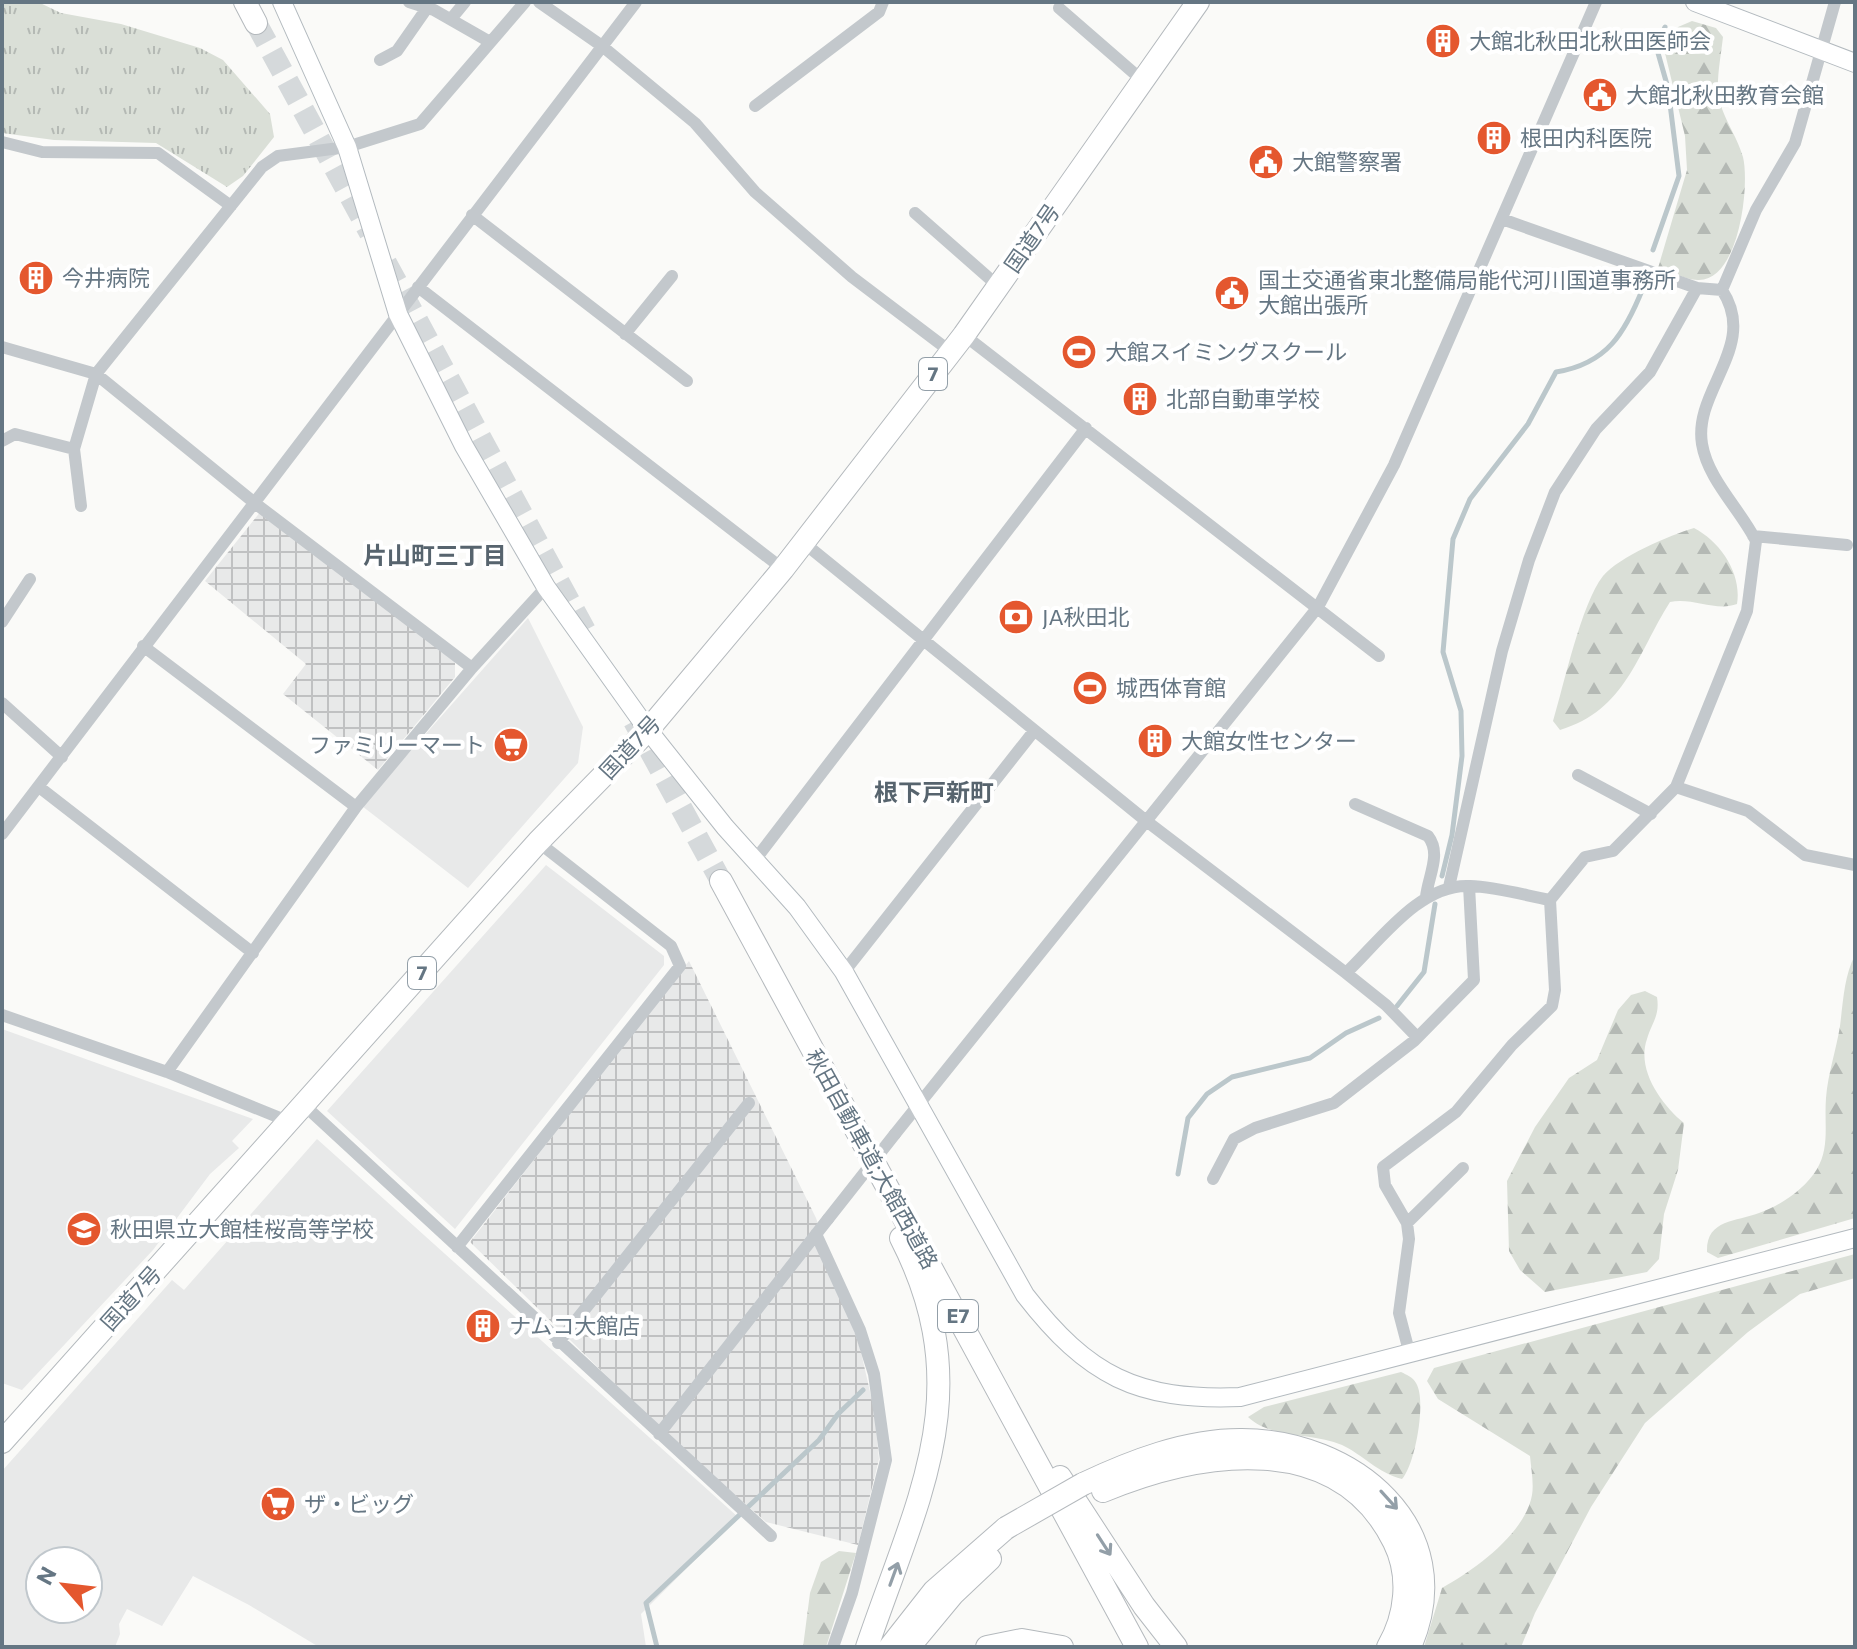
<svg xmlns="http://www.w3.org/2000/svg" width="1857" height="1649" viewBox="0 0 1857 1649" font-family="Commissioner,'Noto Sans JP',sans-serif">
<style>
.built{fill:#e8e9e9;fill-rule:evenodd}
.industrial{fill:url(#industrial-grid)}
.grass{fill:url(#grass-tufts)}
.forest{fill:url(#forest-firs)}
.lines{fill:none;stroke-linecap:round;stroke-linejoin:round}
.stream{stroke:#bbc7cb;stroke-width:5}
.highway-tunnel{stroke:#d5d9db;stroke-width:22;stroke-dasharray:22 11;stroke-linecap:butt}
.secondary-casing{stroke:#b3babf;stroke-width:20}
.highway-casing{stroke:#b4b9bd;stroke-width:24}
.street{stroke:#c3c8cc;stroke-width:12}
.secondary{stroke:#fff;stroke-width:18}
.highway{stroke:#fff;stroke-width:22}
.highway-bridge-casing{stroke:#b4b9bd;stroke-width:24;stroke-linecap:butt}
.street-bridge{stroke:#c3c8cc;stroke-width:12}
.highway-bridge{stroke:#fff;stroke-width:22}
.oneway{stroke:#939fa8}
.labels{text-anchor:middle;stroke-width:8;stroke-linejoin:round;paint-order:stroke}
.shield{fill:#fff;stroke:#939fa8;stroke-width:2}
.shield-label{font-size:20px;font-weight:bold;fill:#657683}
.poi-label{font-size:22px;fill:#657683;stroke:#fff;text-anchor:start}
.street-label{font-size:22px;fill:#657683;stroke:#fff}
.neighbourhood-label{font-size:24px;font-weight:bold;fill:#57646e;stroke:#fff}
</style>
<defs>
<pattern id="industrial-grid" width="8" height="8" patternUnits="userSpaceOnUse" patternTransform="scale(2)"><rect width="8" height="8" fill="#e8e9e9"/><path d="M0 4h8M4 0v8" fill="none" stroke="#c0c1c2"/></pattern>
<pattern id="grass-tufts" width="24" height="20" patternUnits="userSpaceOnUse" patternTransform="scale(2)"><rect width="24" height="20" fill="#dadfd7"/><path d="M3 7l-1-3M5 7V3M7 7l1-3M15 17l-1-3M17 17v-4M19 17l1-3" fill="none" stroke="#b4b9b4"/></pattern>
<pattern id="forest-firs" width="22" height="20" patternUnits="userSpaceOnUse" patternTransform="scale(2)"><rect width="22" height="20" fill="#dadfd7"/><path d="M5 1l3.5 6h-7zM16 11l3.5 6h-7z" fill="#b4b9b4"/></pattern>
</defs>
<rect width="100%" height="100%" fill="#fafaf8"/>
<path class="built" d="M528,618L583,727L578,763L468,888L362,806Z
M546,865L664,956V965L455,1229L327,1111Z
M2,1029L253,1119L232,1141L239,1148L210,1174L153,1250L22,1390L2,1383Z
M317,1139L738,1517L641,1614L646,1647H319L249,1605L193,1576L162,1626L127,1609L119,1624L120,1634L115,1647H2V1471L172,1280L184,1290ZM88,1561V1609H40V1561Z"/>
<path class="industrial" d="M261,511L455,662V677L378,770L283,694L306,664L205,581Z
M689,961L816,1218L860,1348L874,1409L879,1459L858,1545L766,1522L670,1438L470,1242Z"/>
<path class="grass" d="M2,2H38L61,13L121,24L200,48L223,60L270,114L274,137L243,176L227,187L156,143L54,140L2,133Z"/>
<path class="forest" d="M1692,21L1716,28L1723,37C1721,55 1717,75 1718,93C1721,116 1737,135 1743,157C1750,186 1739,280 1699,280C1687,281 1670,270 1658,268L1687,170L1685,136L1664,49L1678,27Z
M1694,528C1721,542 1742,574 1737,604C1716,612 1692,597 1670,602C1637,654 1626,710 1560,730L1553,721C1564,685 1581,604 1603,576C1619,557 1670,535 1694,528Z
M1855,955V1218L1718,1258L1707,1252C1706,1219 1736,1222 1759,1213C1780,1206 1805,1189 1817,1169C1830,1147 1824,1124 1826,1098C1828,1073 1836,1051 1840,1026C1843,1003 1844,976 1855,955Z
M1645,991L1657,997C1660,1016 1652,1022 1647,1039C1636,1070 1662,1105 1684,1123L1678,1170L1664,1214L1659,1259L1647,1272L1545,1292L1520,1270L1509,1251L1507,1181L1535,1127L1569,1078L1597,1060L1618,1010L1631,995Z
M1855,1254V1278L1800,1294L1748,1332L1645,1423L1591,1507L1535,1613L1521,1647H1424L1442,1588C1474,1570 1525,1534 1532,1495C1534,1483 1531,1468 1530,1456L1438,1399L1427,1381L1434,1368Z
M1401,1372C1407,1375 1413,1377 1416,1383C1427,1400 1415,1465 1402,1479C1378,1473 1363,1455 1342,1445C1313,1432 1271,1439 1248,1417L1264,1407Z
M839,1551L856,1553L826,1647H803L810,1593L821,1562Z"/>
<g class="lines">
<path class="stream" d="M1653,250L1679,176L1668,88L1656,46L1665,27
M1442,876L1452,835L1462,756L1461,711L1443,652L1453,539L1470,499L1528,424L1556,372C1607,364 1625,333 1643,288
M1397,1006L1424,972L1435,904
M1178,1174L1188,1118L1207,1094L1232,1077L1310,1058L1346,1033L1379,1018
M657,1647L646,1603L819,1440L838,1414L863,1390"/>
<path class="highway-tunnel" d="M256,23L370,233
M386,263L589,638
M634,721L721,881"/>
<defs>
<path id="secondary" d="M282,2L347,147L398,314L464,446L546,587L648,730L725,827L797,907L844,972L1025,1295C1088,1376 1137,1401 1240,1397L1855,1238
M1695,2L1855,63"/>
<path id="highway" d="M245,2L256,23
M721,881L1137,1647
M2,1442L538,842L648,730L783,569L964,335L1198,2
M1060,1477L1144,1606L1176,1647
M1083,1484C1132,1461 1186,1440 1240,1440C1352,1439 1462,1528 1410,1647
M1103,1491C1200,1451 1338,1428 1394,1542C1411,1576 1406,1616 1388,1647
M867,1647C917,1499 980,1392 901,1238
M890,1647L934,1591L1006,1528
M909,1647L953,1594L990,1559
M987,1647L1022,1640L1062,1647"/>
</defs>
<use href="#secondary" class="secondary-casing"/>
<use href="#highway" class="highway-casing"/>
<path class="street" d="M409,2L434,10L490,42
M539,2L602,46L695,123L755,192L852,277L951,352
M1059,8L1143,81
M451,19L465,2
M380,60L397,51L427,8
M755,106L879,12L883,2
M2,142L42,152L158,153L231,206
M915,213L998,286
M472,215L687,381
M1502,219L1697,288L1722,290
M418,287L783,569
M1722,290L1756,210L1795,143L1835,2
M625,334L672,276
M964,335L1379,656
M2,347L96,374L256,504L472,668
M2,441L15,434L74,449
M81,506L74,449L96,374L262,167L278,156L347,147L420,124L525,2
M1753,536L1847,545
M804,543L1145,820L1346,973C1379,942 1420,883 1470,886C1496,887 1524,895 1550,900L1585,857L1613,851L1676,787L1747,611L1756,541C1740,509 1708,480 1702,444C1693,390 1759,346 1722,290
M2,622L30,579
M143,646L356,807
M2,703L62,757
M1578,775L1651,814
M39,787L253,953
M1676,787L1748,811L1805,855L1855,865
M1355,804L1428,836C1442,854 1428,876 1426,897
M2,834L636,2
M755,860L1086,428
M1449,887L1502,651L1529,560L1555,492L1596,429L1650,372L1697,288
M844,972L1034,731
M1346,973L1386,1005L1417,1037
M2,1015L167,1072L290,1122
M167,1072L356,807L472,668L546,587
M304,1105L771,1536
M895,1134L1318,607L1394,465L1596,2
M1213,1179L1234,1139L1255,1128L1334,1103L1414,1041L1474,980L1469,886
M1407,1223L1463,1168
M816,1234L860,1330L874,1374L886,1460L852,1593L833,1647
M457,1247L680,966L671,946L538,842
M558,1343L749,1103
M1410,1355L1399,1313L1409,1239L1407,1223L1385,1185L1383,1167L1456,1112L1512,1045L1552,1006L1555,990L1550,900
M659,1434L828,1219"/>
<use href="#secondary" class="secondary"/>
<use href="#highway" class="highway"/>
<defs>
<path id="highway-bridge" d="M1006,1528L1083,1484"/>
</defs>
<use href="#highway-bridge" class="highway-bridge-casing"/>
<path class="street-bridge" d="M828,1219L895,1134"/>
<use href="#highway-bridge" class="highway-bridge"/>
</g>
<defs><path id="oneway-shaft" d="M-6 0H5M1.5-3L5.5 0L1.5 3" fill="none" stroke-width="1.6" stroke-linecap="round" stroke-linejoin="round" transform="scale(2)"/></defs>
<g class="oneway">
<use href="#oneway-shaft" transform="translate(1389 1500) rotate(48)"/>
<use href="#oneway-shaft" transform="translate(1104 1545) rotate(57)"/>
<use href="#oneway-shaft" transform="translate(894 1574) rotate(-70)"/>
</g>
<defs>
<symbol id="building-disc" viewBox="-11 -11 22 22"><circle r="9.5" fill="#e4572e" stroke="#fff"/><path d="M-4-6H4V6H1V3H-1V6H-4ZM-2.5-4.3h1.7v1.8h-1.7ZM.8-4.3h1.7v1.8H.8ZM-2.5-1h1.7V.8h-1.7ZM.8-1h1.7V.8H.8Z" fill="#fff"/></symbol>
<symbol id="civic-disc" viewBox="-11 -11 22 22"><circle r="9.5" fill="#e4572e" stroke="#fff"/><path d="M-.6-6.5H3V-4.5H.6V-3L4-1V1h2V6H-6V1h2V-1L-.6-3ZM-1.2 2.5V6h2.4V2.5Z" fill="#fff"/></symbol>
<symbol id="stadium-disc" viewBox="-11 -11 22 22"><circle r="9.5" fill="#e4572e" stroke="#fff"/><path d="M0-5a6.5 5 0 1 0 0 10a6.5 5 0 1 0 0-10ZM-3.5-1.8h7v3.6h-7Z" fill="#fff"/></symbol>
<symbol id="bank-disc" viewBox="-11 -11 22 22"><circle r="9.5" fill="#e4572e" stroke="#fff"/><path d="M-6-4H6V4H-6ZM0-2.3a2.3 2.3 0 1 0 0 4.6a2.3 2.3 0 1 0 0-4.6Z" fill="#fff"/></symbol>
<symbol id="supermarket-disc" viewBox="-11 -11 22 22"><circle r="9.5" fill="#e4572e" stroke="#fff"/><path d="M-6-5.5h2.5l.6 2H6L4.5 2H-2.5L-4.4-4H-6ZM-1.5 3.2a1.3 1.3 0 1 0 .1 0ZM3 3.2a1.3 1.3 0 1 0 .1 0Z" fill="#fff"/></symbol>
<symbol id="school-disc" viewBox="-11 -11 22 22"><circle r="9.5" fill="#e4572e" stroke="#fff"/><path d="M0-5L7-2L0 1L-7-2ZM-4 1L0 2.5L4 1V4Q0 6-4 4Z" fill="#fff"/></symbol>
</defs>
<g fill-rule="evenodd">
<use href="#building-disc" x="1423" y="21" width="40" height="40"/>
<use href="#civic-disc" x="1580" y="75" width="40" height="40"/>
<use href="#building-disc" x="1474" y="118" width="40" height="40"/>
<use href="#civic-disc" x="1246" y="142" width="40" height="40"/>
<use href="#building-disc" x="16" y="258" width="40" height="40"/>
<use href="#civic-disc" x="1212" y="273" width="40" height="40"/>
<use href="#stadium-disc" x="1059" y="332" width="40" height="40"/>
<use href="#building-disc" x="1120" y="379" width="40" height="40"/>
<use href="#bank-disc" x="996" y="597" width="40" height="40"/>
<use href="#stadium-disc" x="1070" y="668" width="40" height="40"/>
<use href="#building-disc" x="1135" y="721" width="40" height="40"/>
<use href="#supermarket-disc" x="491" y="725" width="40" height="40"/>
<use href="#school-disc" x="64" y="1209" width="40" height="40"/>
<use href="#building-disc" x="463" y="1306" width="40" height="40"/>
<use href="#supermarket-disc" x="258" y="1484" width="40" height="40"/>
</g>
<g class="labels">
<g class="shield">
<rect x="919" y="358" width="28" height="32" rx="6"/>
<rect x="408" y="957" width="28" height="32" rx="6"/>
<rect x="938" y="1300" width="40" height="32" rx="6"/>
</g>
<g class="shield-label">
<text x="933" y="381">7</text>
<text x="422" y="980">7</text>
<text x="958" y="1323">E7</text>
</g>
<g class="poi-label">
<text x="1469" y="49">大館北秋田北秋田医師会</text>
<text x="1626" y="103">大館北秋田教育会館</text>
<text x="1520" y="146">根田内科医院</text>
<text x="1292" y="170">大館警察署</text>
<text x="62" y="286">今井病院</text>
<text x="1258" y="288">国土交通省東北整備局能代河川国道事務所<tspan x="1258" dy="25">大館出張所</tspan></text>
<text x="1105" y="360">大館スイミングスクール</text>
<text x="1166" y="407">北部自動車学校</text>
<text x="1042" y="625">JA秋田北</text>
<text x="1116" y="696">城西体育館</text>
<text x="1181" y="749">大館女性センター</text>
<text x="485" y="753" text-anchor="end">ファミリーマート</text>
<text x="110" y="1237">秋田県立大館桂桜高等学校</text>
<text x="509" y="1334">ナムコ大館店</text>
<text x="304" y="1512">ザ・ビッグ</text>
</g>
<g class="street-label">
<text transform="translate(1032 238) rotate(-55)" y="8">国道7号</text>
<text transform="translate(630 747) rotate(-47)" y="8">国道7号</text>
<text transform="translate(872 1159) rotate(61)" y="8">秋田自動車道;大館西道路</text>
<text transform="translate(131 1298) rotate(-48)" y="8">国道7号</text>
</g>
<g class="neighbourhood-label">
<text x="435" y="564">片山町三丁目</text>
<text x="934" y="801">根下戸新町</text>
</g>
</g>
<rect width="1857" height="1649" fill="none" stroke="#657683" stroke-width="8"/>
<g transform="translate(64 1585) rotate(298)"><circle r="38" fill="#ffffff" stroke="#c1c8cd" stroke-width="2"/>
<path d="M0-6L14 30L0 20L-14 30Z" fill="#e4572e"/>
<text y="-12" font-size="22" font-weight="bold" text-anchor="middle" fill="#657683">N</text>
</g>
</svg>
